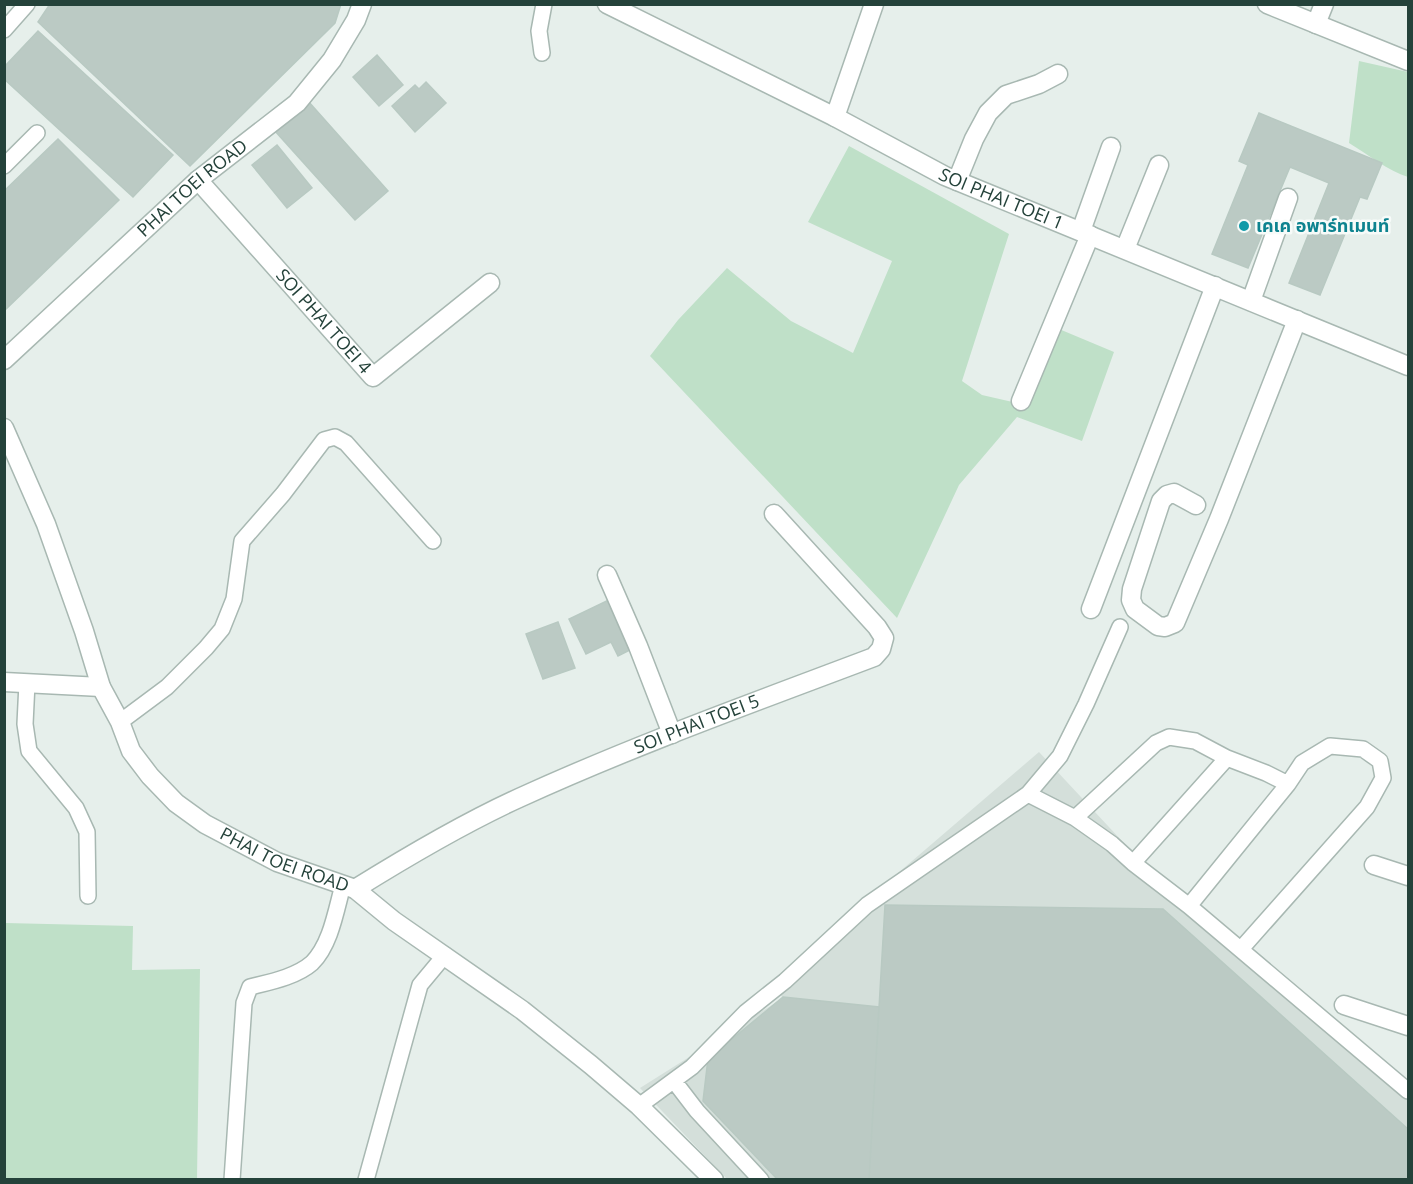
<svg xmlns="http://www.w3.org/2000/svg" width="1413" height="1184" viewBox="0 0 1413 1184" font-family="'Open Sans','Noto Sans Thai',sans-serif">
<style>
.built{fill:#d4dfda}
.green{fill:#bfe0c8}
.building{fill:#bbcac4;stroke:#b8c9c2;stroke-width:1.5}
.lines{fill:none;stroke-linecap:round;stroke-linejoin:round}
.lane-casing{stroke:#a8b8b2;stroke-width:18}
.street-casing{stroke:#a8b8b2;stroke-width:21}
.lane{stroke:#fff;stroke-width:15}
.street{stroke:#fff;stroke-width:18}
.culture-dot{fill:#0f9aa8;stroke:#f7fbf9;stroke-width:2}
.labels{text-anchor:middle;stroke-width:5;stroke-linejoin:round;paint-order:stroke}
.street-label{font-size:18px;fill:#24423a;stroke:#f7fbf9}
.culture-label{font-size:18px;font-weight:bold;fill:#0d838f;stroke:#f7fbf9;text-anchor:start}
</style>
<rect width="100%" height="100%" fill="#e6efeb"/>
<path class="built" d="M1039,752L1205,930L1241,949L1408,1091V1179H727L640,1088L783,998L770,983Z"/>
<path class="green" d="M1359,61L1408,72V177C1388,171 1369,155 1349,143Z
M849,146L1009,234L962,381L982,395L1026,405L1059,329L1114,352L1082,441L1017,417L959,485L897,618L650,356L678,320L727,268L791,321L853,353L892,261L808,222Z
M5,923L133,926L132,970L200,969L197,1179H5Z"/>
<path class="building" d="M50,4H341L335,23L190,166L38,22Z
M38,31L173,155L133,197L4,79V67Z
M377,55L403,85L379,106L353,77Z
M426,82L446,103L415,132L392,106L415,85L419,89Z
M308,101L388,191L355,220L275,131Z
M1259,113L1382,163L1367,199L1360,197L1320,295L1289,283L1329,183L1290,167L1248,268L1212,254L1248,165L1239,161Z
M58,139L119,200L4,311V191Z
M277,145L312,188L287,208L252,165Z
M615,597L638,646L618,656L611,642L586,654L569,619Z
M558,622L575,668L543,679L526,634Z
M885,905L1163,909L1408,1129V1180H869Z
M783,997L879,1007L869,1180H778L703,1101L708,1059Z"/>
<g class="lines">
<defs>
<path id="lane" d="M4,30L27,4
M542,53L539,31L544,4
M4,166L37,133
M27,683L25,724L29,751L76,808L87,832L88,896
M120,722L167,687L206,648L222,629L234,599L242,541L283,494L324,440L335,437L346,443L433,541
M1028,794L1075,818L1112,844L1133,863L1189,906L1408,1091
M1075,818L1156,743L1169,737L1195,741L1227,758L1266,773L1288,784L1302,763L1330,746L1363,749L1380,761L1383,778L1367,807L1241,949
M1133,863L1227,758
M1189,906L1288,784
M674,1081L697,1111L761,1180
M639,1106L692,1067L746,1012L785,981L867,905L1028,794L1060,756L1086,704L1120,627
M232,1180L244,1003L250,987C270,982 296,977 312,963C331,944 336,910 343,885
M366,1180L420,985L445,955"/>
<g id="street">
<path id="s1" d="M607,4L835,117L945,176L1408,366"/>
<path d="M1267,4L1408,61"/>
<path d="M1316,24L1324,4"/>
<path d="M835,117L874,4"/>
<path id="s2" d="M198,180L373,377L490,283"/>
<path d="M957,181L974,139L988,113L1006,95L1039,84L1058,74"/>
<path d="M1081,231L1111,147"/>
<path d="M1125,249L1159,165"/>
<path d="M1251,301L1288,198"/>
<path id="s3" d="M4,360L198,180L297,103L332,60L356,20L362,4"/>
<path d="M1021,401L1090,235"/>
<path id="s4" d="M4,428L46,524L84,631L101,687L120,722L131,751L150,776L176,803L205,824L277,862L355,889L394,921L522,1010L591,1065L639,1106L714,1180"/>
<path d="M1196,505L1174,493L1167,495L1161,501L1132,589L1131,600L1135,609L1158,626L1165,627L1175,623L1219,519L1297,320"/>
<path d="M607,575L638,646L672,734"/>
<path d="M1091,609L1215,286"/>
<path d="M4,682L101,687"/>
<path d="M1374,865L1408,876"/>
<path id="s5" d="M355,889C408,856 462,824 519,798C635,745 755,702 874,657L881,649L884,638L877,627L774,514"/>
<path d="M1344,1005L1408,1026"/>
</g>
</defs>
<use href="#lane" class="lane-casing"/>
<use href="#street" class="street-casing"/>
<use href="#lane" class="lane"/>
<use href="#street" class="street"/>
</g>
<circle class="culture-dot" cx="1244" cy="226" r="6"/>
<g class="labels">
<g class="street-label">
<text dy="6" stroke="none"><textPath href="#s3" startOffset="255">PHAI TOEI ROAD</textPath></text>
<text dy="6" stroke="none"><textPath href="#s1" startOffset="440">SOI PHAI TOEI 1</textPath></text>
<text dy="6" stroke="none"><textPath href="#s2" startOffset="189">SOI PHAI TOEI 4</textPath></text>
<text dy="6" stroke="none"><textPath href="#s5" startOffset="380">SOI PHAI TOEI 5</textPath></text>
<text dy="6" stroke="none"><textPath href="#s4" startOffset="540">PHAI TOEI ROAD</textPath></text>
</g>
<g class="culture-label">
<text x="1256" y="232">เคเค อพาร์ทเมนท์</text>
</g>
</g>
<rect width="1413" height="1184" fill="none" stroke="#24423a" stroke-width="12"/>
</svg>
